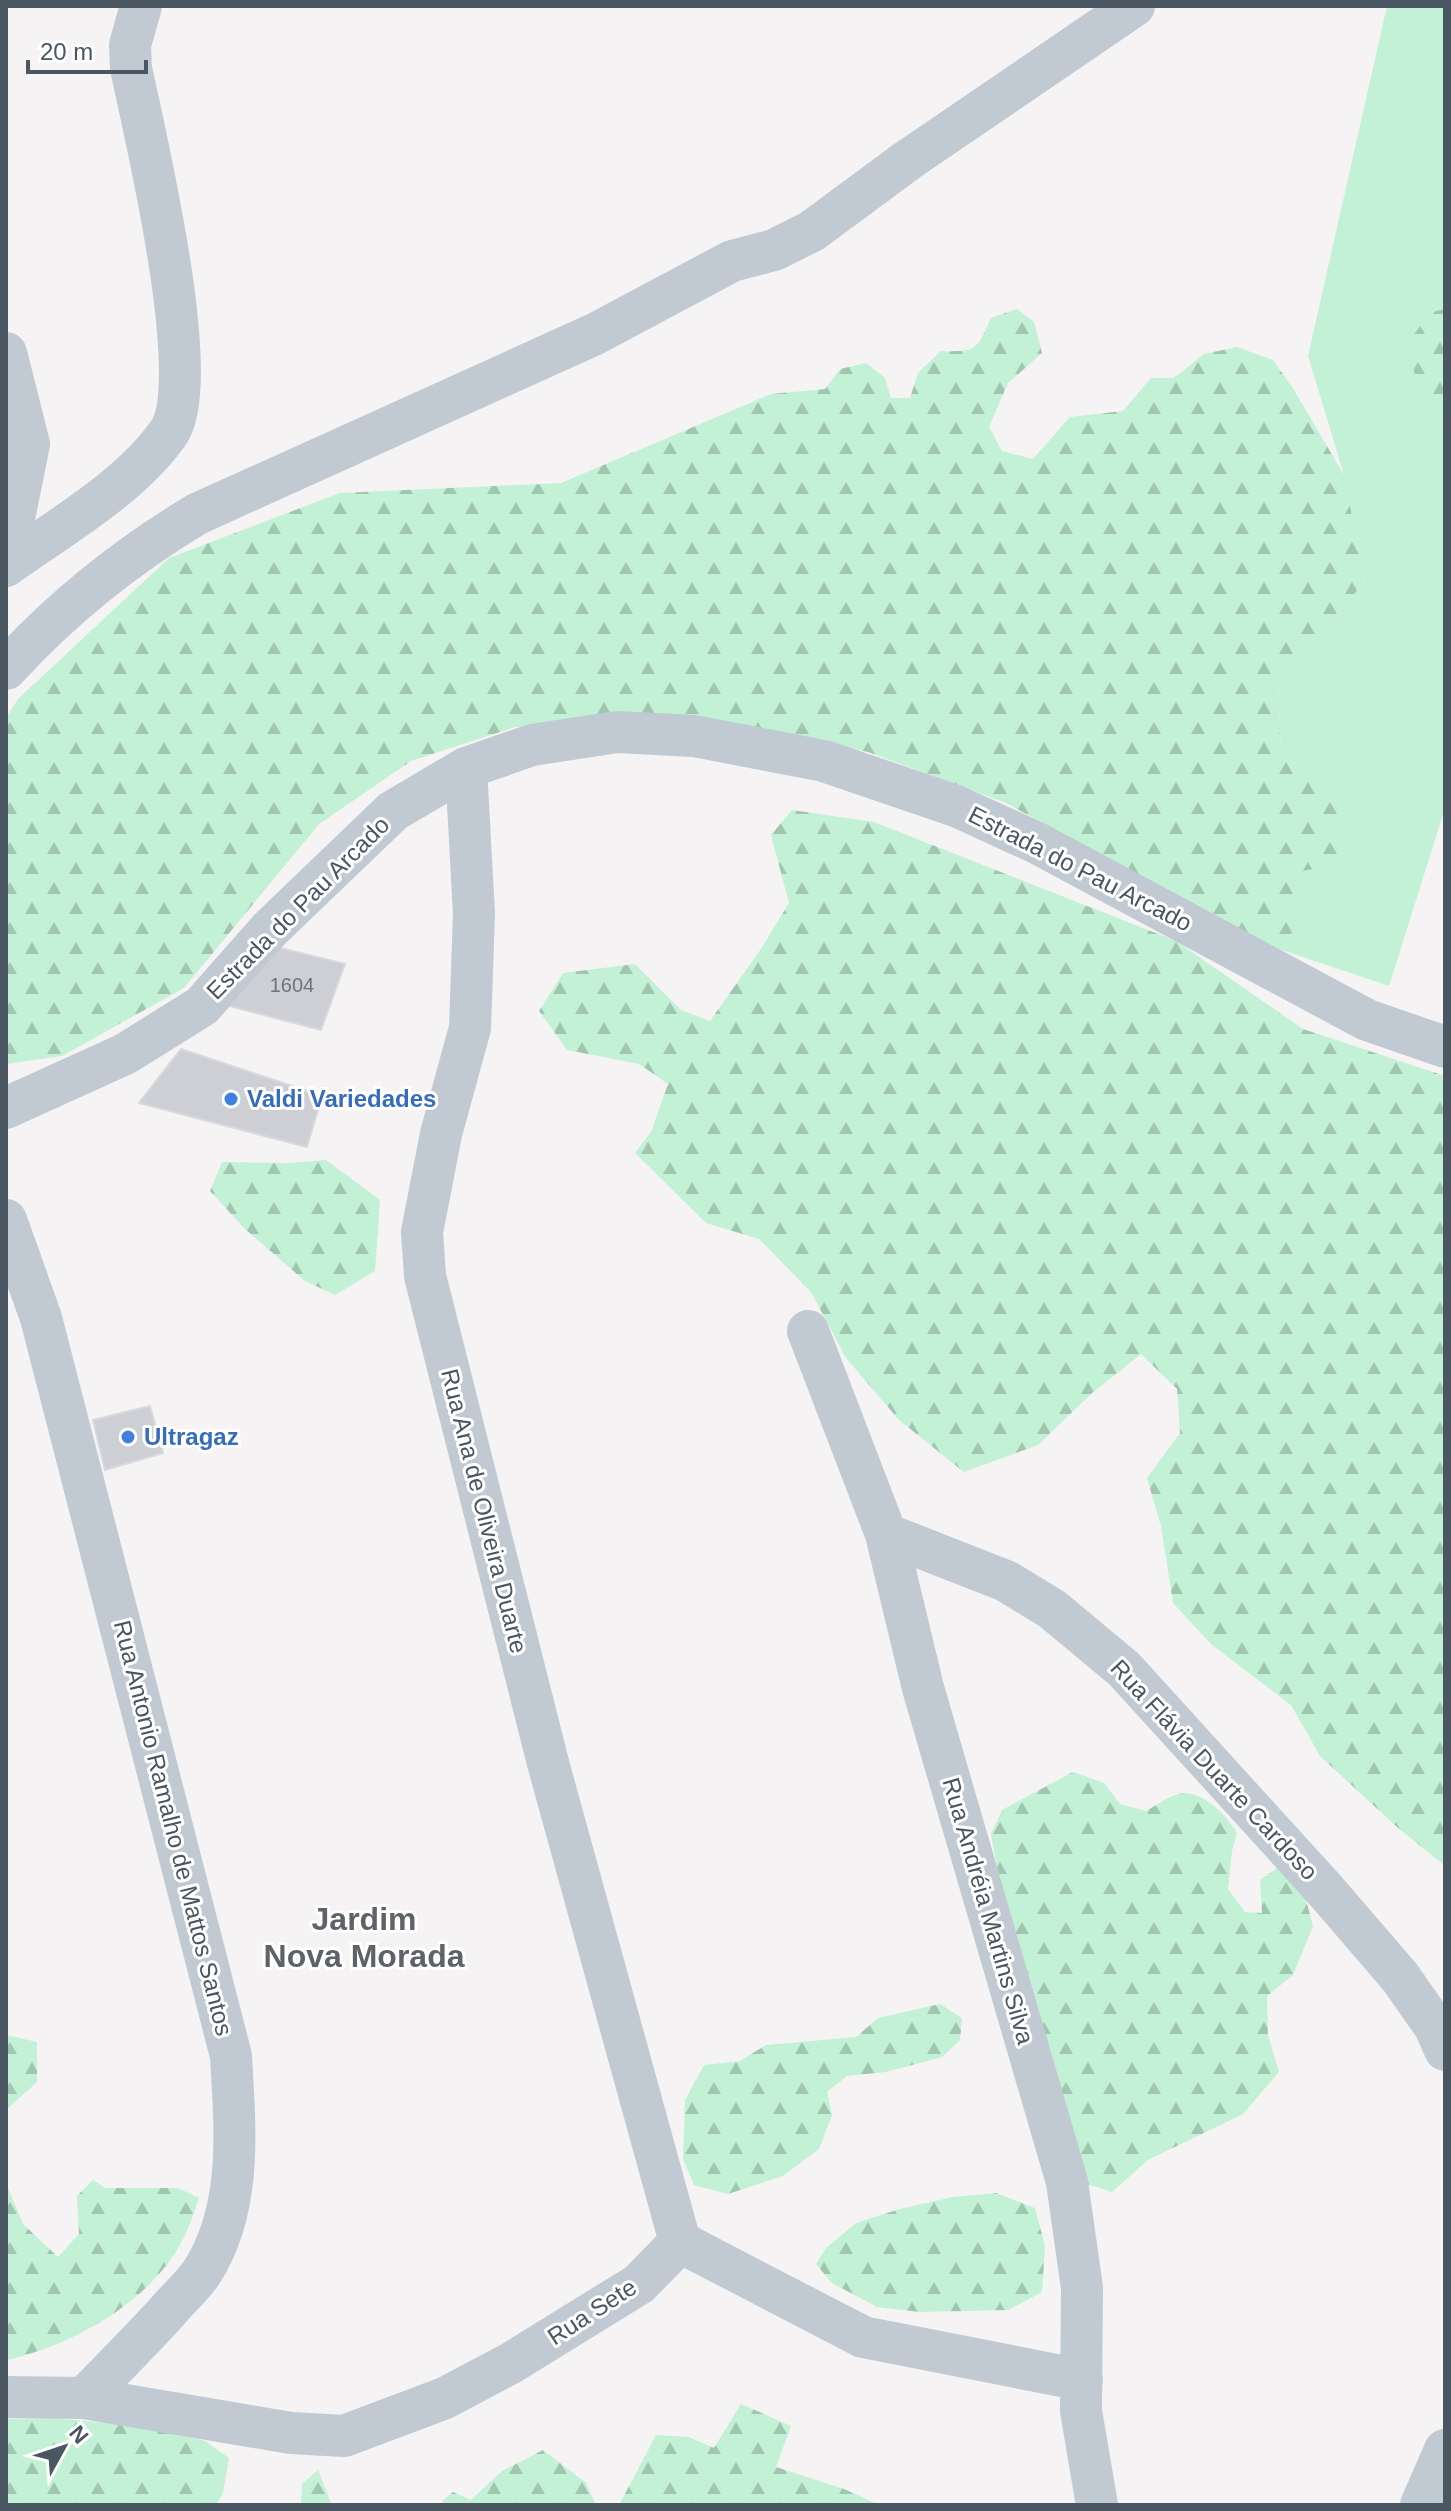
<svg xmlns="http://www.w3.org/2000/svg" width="1451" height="2511" viewBox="0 0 1451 2511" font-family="Arial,sans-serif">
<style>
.green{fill:#c3f1d5}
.forest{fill:url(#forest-firs)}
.building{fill:#cdcfd5;stroke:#d7d9de;stroke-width:2}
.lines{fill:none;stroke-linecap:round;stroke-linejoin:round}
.street{stroke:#c1cad2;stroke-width:42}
.shop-dot{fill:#3f7fe0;stroke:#fff;stroke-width:3}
.labels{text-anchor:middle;stroke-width:6;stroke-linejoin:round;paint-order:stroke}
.number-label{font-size:20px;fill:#6b747e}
.street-label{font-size:24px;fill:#4a5661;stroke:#fff}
.shop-label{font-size:24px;font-weight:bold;fill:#366cbe;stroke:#fff;text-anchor:start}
.district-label{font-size:32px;font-weight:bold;fill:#5f6368;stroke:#fff}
</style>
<defs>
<pattern id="forest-firs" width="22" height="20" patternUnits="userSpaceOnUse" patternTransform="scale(2)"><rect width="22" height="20" fill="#c3f1d5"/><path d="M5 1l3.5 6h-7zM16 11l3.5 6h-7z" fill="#a0c6b0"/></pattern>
</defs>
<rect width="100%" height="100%" fill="#f5f3f3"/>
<path class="green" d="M1387,6H1445V309L1431,312L1419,400L1445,424V808L1389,986L1267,945L1289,873L1327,790L1281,752L1278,680L1365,582L1344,475L1308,356Z"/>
<path class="forest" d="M1017,309L1034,322L1042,353L1008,383L989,427L1002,451L1033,459L1070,417L1123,411L1151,378H1174L1204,354L1237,347L1273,360L1294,390L1344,475L1365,582L1278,680L1281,752L1327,790L1349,824L1334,866L1289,873L1300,929L1267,945L1006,803L868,752L696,718L515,727L411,761L319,824L184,988L62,1056L6,1064V718L18,699L169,558L340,493L561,483L771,394L825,389L840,369L866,363L885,378L891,398H910L918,373L941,351C977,352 977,350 991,318Z
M1445,309V424L1419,400L1409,341L1431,312Z
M792,810L874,822L1176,941L1303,1029L1445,1076V1866L1397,1827L1320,1756L1291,1705L1212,1645L1173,1603L1161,1526L1147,1478L1180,1433L1177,1389L1141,1354L1091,1394L1038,1445L964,1472L899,1420L846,1358L811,1292L759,1239L706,1223L635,1153L651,1132L668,1084L639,1064L567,1050L539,1011L563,973L635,964L681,1010L710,1021L761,949L789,903L771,835Z
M326,1160L380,1200L375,1271L335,1295L305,1281L245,1229L210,1191L222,1162L288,1163Z
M1073,1772L1104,1783L1120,1804L1146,1811C1155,1806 1165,1799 1175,1795C1200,1786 1226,1815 1237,1833L1232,1851L1228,1889L1245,1912L1262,1913L1260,1880L1280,1866L1302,1885L1313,1926L1293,1975L1267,1996L1268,2035L1279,2072L1243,2114L1148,2160L1112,2192L1087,2184L1029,1989L997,1867L991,1834L1002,1810Z
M940,2004L962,2018L960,2040L942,2057L886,2072L847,2076L827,2092L832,2115L819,2149L783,2176L728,2194L694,2185L683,2159L685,2100L704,2065L740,2061L766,2045L856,2037L878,2018Z
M6,2035L37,2042V2082L6,2110Z
M93,2180L105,2188H178L199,2198C194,2212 190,2226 183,2239C152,2301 72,2346 6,2360V2183L23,2224L58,2257L79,2234L77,2196Z
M996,2193L1035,2208L1045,2246L1042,2292L1008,2310L920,2312L877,2307L832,2283L816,2264L826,2248L856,2223L900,2209L953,2197Z
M741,2404L791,2426L776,2467L844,2489L879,2505H619L656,2435L689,2437L714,2448Z
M53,2418L150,2427L205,2441L229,2458L223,2493L216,2505H6V2419Z
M543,2450L586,2483L596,2505H442L443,2500L453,2492L471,2500L502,2471Z
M318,2470L332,2505H301L302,2484Z"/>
<path class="building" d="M280,948L345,964L321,1030L229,1006Z
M181,1049L322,1096L307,1147L139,1103Z
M150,1406L163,1453L105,1470L93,1420Z"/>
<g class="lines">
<path class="street" d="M6,353L29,444L6,558
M6,566C60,527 131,487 169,432C204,379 145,135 131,68L130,45L141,6
M6,669C61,609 127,556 197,514L595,334L732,261L774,250L812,231L908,160L1134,6
M466,768L474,914L470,1028L441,1134L422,1232L425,1276L548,1763L680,2242
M6,1108L125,1054L202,1006L270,929L393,811L466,768L532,745L617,732L694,736L824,761L956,806L1037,843L1367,1020L1445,1047
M6,1220L41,1318L231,2056C235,2129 243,2208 202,2272C194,2284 183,2294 173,2305C145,2337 114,2367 84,2398
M808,1331L886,1534L923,1688L1067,2182L1082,2288L1081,2411L1097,2505
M886,1534L1006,1581L1052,1609L1124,1669L1326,1891L1400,1977L1435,2027L1445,2050
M6,2397L84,2398L291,2433L344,2436L445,2398L511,2363L639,2284L680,2242L863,2337L1082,2380
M1421,2505L1445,2450"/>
</g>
<g class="shop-dot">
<circle cx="231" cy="1099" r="8"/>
<circle cx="128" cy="1437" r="8"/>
</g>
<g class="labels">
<g class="number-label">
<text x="292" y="992">1604</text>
</g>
<g class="street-label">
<text transform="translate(1080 869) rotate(27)" y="8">Estrada do Pau Arcado</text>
<text transform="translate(298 908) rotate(-45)" y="8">Estrada do Pau Arcado</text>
<text transform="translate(484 1511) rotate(76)" y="8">Rua Ana de Oliveira Duarte</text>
<text transform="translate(1214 1770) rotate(47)" y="8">Rua Flávia Duarte Cardoso</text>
<text transform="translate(173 1828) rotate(76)" y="8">Rua Antonio Ramalho de Mattos Santos</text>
<text transform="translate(988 1911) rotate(74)" y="8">Rua Andréia Martins Silva</text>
<text transform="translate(592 2312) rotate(-33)" y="8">Rua Sete</text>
</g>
<g class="shop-label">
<text x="247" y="1107">Valdi Variedades</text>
<text x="144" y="1445">Ultragaz</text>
</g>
<g class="district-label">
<text x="364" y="1930">Jardim<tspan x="364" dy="37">Nova Morada</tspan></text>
</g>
</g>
<rect width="1451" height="2511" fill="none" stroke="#4a5661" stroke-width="16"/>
<g transform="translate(64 2447) rotate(50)" stroke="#ffffff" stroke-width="6" paint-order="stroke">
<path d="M0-6L14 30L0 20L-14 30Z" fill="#4a5661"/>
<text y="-12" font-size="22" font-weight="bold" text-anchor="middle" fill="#4a5661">N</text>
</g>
<path d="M28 60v12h118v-12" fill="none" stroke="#4a5661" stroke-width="4"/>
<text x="40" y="60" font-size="24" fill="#4a5661" stroke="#ffffff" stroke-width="6" paint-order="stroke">20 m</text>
</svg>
